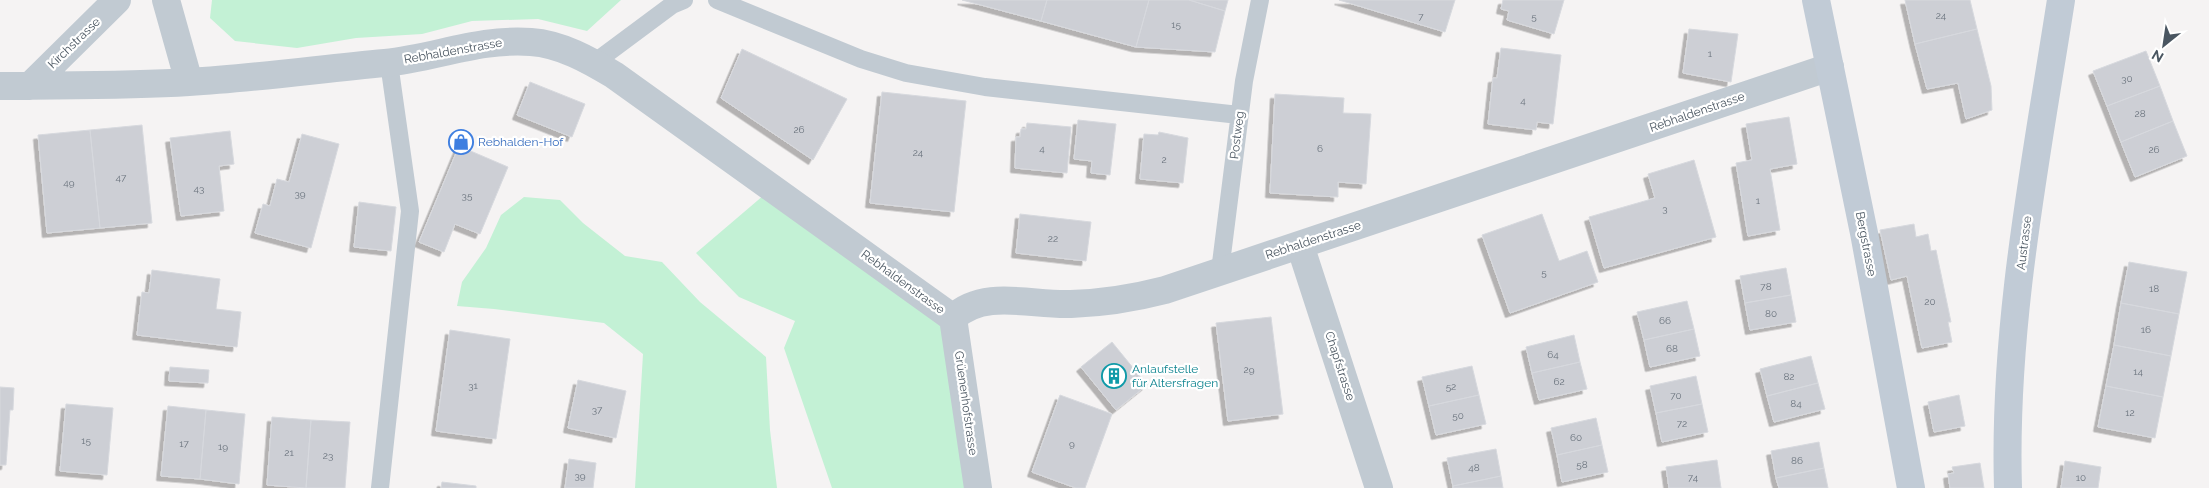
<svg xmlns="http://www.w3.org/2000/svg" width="2209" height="488" viewBox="0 0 2209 488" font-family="Raleway,sans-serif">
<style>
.green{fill:#c3f1d5}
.building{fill:#cdcfd5;stroke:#d7d9de;filter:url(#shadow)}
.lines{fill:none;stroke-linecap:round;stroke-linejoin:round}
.lane{stroke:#c1cad2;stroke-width:18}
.street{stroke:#c1cad2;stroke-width:28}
.secondary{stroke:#c1cbd6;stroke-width:28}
.labels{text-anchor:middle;stroke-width:4.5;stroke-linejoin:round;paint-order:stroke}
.number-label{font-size:10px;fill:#6b747e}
.street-label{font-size:12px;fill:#4a5661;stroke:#fff}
.shop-label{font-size:12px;fill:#366cbe;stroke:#fff;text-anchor:start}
.culture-label{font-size:12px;fill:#0d838f;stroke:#fff;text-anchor:start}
</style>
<defs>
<filter id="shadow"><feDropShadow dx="-4.5" dy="4.5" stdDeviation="0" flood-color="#0004"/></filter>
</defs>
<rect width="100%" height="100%" fill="#f5f3f3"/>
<path class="green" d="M212,0H621L587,31L538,19L472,21L422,34L356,38L297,48L235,41L210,18Z
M771,189L953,318L978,488H832L784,348L795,321L739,297L696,253Z
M524,197L560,200L583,223L625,256L662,262L700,302L766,357L770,430L777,488H635L643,354L604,323L494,309L457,306L462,282L486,248L501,215Z"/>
<path class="building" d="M962,0H1047L1041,21Z
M1047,0H1149L1136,47L1041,21Z
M1149,0H1189L1225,11L1215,52L1136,47Z
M1189,0H1228L1225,11Z
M1339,0H1455L1445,32Z
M1503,0H1564L1554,34L1507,20L1509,11L1501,9Z
M1905,0H1970L1977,29L1915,44Z
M1689,29L1738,34L1731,82L1683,73Z
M1977,29L1991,86L1992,110L1966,119L1958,83L1927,89L1915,44Z
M1501,48L1561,55L1553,124L1537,122L1536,130L1488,124L1493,78H1497Z
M742,49L847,99L813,160L721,98Z
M2146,51L2160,86L2107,106L2093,71Z
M530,82L585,104L572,137L517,115Z
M2160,86L2173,121L2121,142L2107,106Z
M882,92L966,101L954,212L870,203Z
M1275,94L1344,98L1343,113L1371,114L1366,184L1338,182V197L1270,193Z
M1789,117L1797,164L1770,169L1780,230L1748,236L1736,163L1752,160L1746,124Z
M1078,120L1116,124L1110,175L1091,173L1092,161L1074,159Z
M2173,121L2187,156L2135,177L2121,142Z
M1027,123L1071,127L1067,173L1015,168L1016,137H1020L1021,129H1026Z
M142,125L152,223L100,228L90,130Z
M90,130L100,228L47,233L38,135Z
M230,131L234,164L219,166L224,211L181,216L170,138Z
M1159,132L1188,138L1183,183L1140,179L1144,134L1158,135Z
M302,134L339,144L311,248L255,233L263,204L270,206L277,179L289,182Z
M459,146L508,167L480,234L455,224L444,252L419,242Z
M1694,160L1716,237L1604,268L1589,217L1655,198L1648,174Z
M359,202L396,207L391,251L354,247Z
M1020,214L1091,222L1086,261L1016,253Z
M1542,214L1559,261L1587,251L1598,282L1510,313L1482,235Z
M1914,224L1916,237L1928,234L1931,251L1936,250L1951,322H1948L1952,342L1922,348L1907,276L1891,280L1880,230Z
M2129,262L2187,272L2179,314L2121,303Z
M1786,268L1791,295L1745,303L1740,276Z
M152,270L220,279L216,309L241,312L237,347L137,335L142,292L149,293Z
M1791,295L1796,322L1750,330L1745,303Z
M1687,301L1694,329L1644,340L1637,312Z
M2121,303L2179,314L2171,356L2114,345Z
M1271,317L1283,414L1228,421L1216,323Z
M1694,329L1700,356L1650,367L1644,340Z
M450,330L510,339L496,439L436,431Z
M1574,335L1580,362L1532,373L1526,347Z
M1112,342L1147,385L1116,410L1081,367Z
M2114,345L2171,356L2163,397L2106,386Z
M1811,356L1818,383L1767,396L1760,369Z
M1580,362L1587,389L1539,400L1532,373Z
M1472,366L1479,395L1429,406L1422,377Z
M170,367L209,370L208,383L169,381Z
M1696,376L1702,404L1656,413L1650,386Z
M578,380L626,391L616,438L568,428Z
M1818,383L1825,409L1774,422L1767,396Z
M2106,386L2163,397L2155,438L2098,427Z
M0,387L14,388L13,410H10L6,465H0Z
M1060,395L1112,414L1085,488H1076L1032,472Z
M1479,395L1486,424L1436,435L1429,406Z
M1959,395L1965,426L1934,432L1928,402Z
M66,404L113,408L107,475L60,471Z
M1702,404L1708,432L1662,442L1656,413Z
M168,406L206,410L200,479L161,476Z
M206,410L245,414L239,484L200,479Z
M272,417L311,420L306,488L267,485Z
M1596,418L1602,445L1557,455L1551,428Z
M311,420L350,422L345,488H306Z
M1819,442L1824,468L1776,478L1771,451Z
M1602,445L1608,472L1562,482L1557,455Z
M1496,449L1501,476L1453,486L1447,458Z
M569,459L596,463L593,488H565Z
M1717,460L1721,488H1669L1666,467Z
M2065,461L2101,467L2098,488H2061Z
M1980,463L1984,488H1950L1948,474L1954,473L1952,467Z
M1824,468L1828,488H1779L1776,478Z
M1501,476L1503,488H1453V486Z
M442,482L476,486V488H441Z"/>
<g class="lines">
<path class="lane" d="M717,0L861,59L906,73L985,87L1239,115
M594,63L672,5L684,0
M1220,271L1244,81L1260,0
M380,488L410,211L389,63"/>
<path class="street" d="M166,0L189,82
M0,86C63,85 126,86 189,82C255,78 320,69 385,63C435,58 480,38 531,42C561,44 589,60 614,75L953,318
M30,86L117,0
M1300,245L1379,488
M953,318C984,288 1033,306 1071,304C1103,303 1134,298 1165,290L1830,67
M953,318L978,488"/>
<path class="secondary" d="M1816,0L1864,233L1911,488
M2008,488C2003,324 2036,161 2061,0"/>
</g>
<defs>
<symbol id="shop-ring" viewBox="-11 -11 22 22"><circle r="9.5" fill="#fff" stroke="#3f7fe0" stroke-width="1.5"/><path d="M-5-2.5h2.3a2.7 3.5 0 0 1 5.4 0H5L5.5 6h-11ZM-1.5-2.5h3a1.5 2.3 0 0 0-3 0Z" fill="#3f7fe0"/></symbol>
<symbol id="building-ring" viewBox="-11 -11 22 22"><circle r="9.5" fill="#fff" stroke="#0f9aa8" stroke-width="1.5"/><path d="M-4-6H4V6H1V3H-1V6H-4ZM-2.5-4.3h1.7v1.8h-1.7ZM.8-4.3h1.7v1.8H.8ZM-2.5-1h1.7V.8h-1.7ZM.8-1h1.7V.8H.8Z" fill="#0f9aa8"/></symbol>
</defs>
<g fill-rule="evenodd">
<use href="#shop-ring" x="447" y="128" width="28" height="28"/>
<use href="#building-ring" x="1100" y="362" width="28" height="28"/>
</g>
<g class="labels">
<g class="number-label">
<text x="1941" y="19">24</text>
<text x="1421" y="20">7</text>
<text x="1534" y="20">5</text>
<text x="1176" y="28">15</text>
<text x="1710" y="57">1</text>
<text x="2127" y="82">30</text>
<text x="1523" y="104">4</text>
<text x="2140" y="117">28</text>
<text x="799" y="133">26</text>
<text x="1042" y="152">4</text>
<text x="1320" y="152">6</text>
<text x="2154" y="153">26</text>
<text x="918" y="156">24</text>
<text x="1164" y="163">2</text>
<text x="121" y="181">47</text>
<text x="69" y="186">49</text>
<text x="199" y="192">43</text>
<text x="300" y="197">39</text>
<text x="467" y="199">35</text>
<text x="1758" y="204">1</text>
<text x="1665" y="212">3</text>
<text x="1053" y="242">22</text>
<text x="1544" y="276">5</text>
<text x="1766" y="290">78</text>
<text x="2154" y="292">18</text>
<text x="1930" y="305">20</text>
<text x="1771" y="317">80</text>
<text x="1665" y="324">66</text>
<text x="2146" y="333">16</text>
<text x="1672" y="352">68</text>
<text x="1553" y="358">64</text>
<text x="1249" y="373">29</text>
<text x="2138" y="375">14</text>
<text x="1789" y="380">82</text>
<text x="1559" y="385">62</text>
<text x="473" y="389">31</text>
<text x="1451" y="390">52</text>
<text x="1676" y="399">70</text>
<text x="1796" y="407">84</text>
<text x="597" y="413">37</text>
<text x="2130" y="416">12</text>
<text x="1458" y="419">50</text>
<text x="1682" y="427">72</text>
<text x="1576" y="441">60</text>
<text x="86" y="444">15</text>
<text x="184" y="447">17</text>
<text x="1072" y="447">9</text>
<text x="223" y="450">19</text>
<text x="289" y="456">21</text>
<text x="328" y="459">23</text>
<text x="1797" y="464">86</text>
<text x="1582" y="468">58</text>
<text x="1474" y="471">48</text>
<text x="580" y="479">39</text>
<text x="1693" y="481">74</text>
<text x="2081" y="481">10</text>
</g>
<g class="street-label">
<text transform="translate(74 43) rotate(-44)" y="4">Kirchstrasse</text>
<text transform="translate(453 51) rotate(-10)" y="4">Rebhaldenstrasse</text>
<text transform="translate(1697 112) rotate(-19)" y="4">Rebhaldenstrasse</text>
<text transform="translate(1237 135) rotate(-83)" y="4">Postweg</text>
<text transform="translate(1313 240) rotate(-18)" y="4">Rebhaldenstrasse</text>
<text transform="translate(2024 243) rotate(-83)" y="4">Austrasse</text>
<text transform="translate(1866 244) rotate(79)" y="4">Bergstrasse</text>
<text transform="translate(903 282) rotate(36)" y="4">Rebhaldenstrasse</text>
<text transform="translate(1340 366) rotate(72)" y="4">Chapfstrasse</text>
<text transform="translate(966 403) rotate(82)" y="4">Grüenenhofstrasse</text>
</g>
<g class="shop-label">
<text x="478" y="146">Rebhalden-Hof</text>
</g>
<g class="culture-label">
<text x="1132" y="373">Anlaufstelle<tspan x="1132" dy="14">für Altersfragen</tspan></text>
</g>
</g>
<g transform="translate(2164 45) rotate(210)" stroke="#ffffff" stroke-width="4" paint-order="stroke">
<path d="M0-4L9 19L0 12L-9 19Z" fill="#4a5661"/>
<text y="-8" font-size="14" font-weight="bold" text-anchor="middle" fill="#4a5661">N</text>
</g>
</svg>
